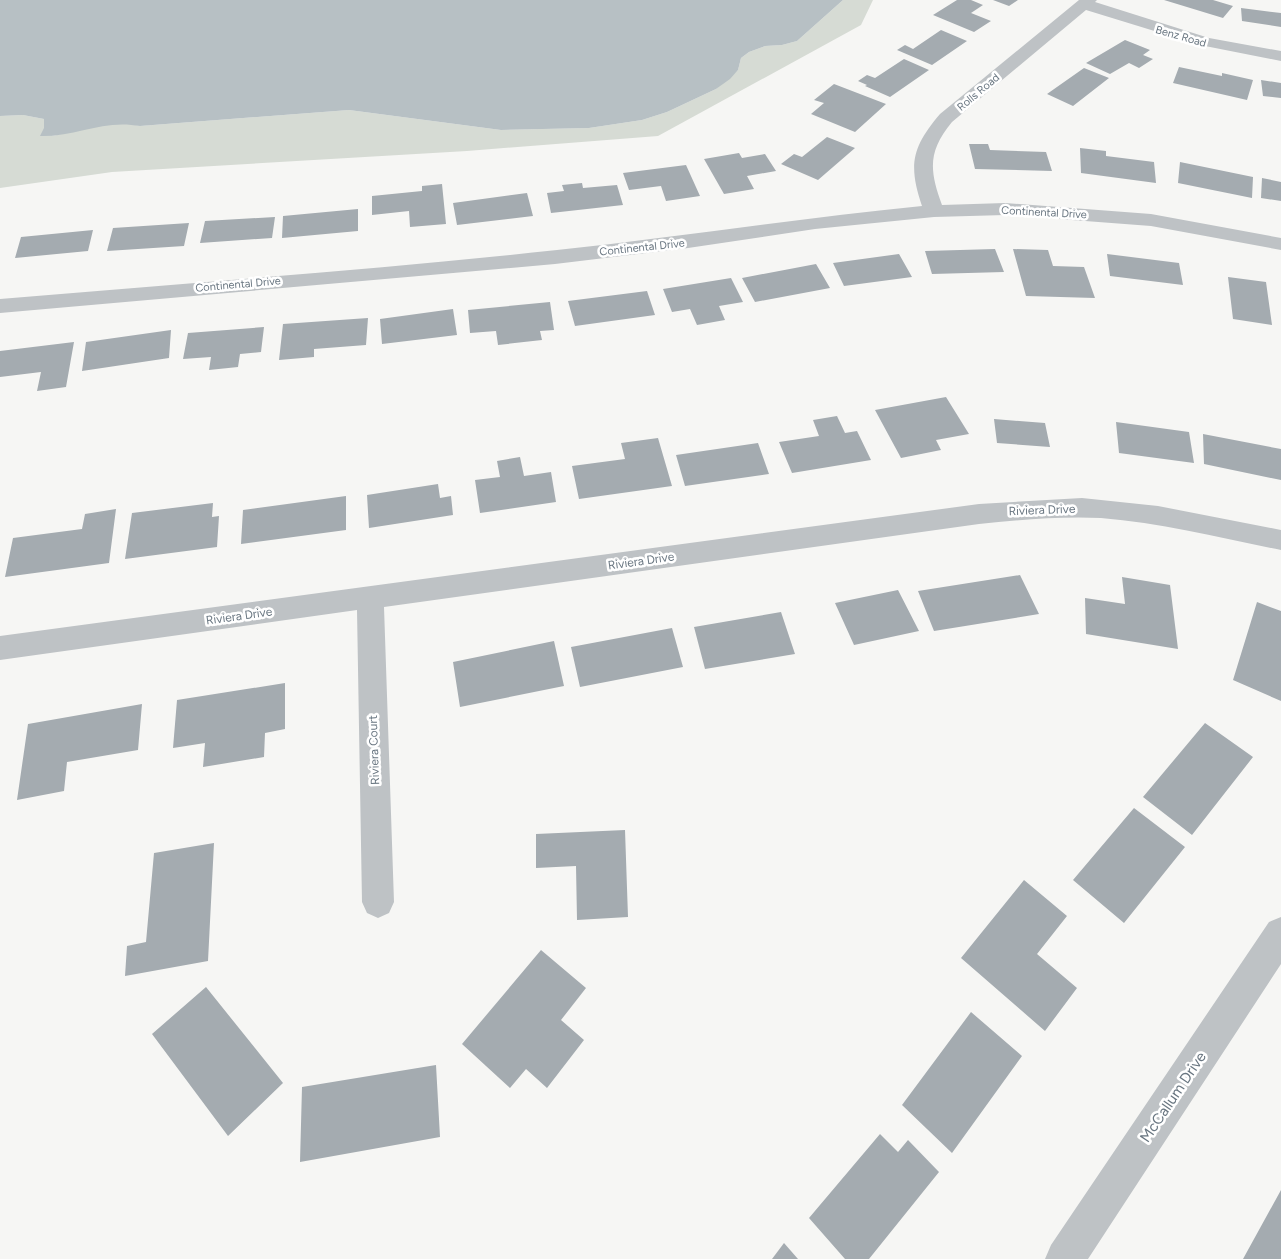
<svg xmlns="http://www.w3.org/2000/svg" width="1281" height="1259" viewBox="0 0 1281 1259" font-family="Figtree,sans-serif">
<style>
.green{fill:#d6dbd4}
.water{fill:#b7c0c4}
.building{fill:#a4abb0}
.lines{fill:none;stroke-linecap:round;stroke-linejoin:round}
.minor{fill:#bec2c5;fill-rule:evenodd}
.labels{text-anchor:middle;stroke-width:5;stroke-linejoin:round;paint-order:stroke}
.far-street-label{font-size:11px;fill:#697681;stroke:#fff}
.street-label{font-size:12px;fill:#697681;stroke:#fff}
.near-street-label{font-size:15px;fill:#697681;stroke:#fff}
</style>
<rect width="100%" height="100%" fill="#f6f6f4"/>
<path class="green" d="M843,0H873L861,25L658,136L467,151L112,172L0,188V116L23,115L44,119V128L53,136L97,125L125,123L140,126L349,110L501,130L589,128L642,120L667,112L716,89L738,70L741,58L749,52L765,46L782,45L797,41Z"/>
<path class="water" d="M0,0H843L797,41L782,45L765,46L749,52L741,58L738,70L730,79L716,89L667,112L642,120L589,128L501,130L349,110L140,126C103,119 76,137 40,136L44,128V119L23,115L0,116Z"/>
<path class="building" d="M957,0H971L983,5L971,13L991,21L974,32L933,15Z
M993,0H1018L1009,6Z
M1164,0H1213L1233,6L1223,18Z
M1241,8L1281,13V27L1242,21Z
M941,30L967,41L932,65L897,50L905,45L913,49Z
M1125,40L1150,50L1143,55L1153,59L1139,68L1129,63L1110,74L1086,63Z
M904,59L929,70L890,97L865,86L867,85L858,81L867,75L875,78Z
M1179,67L1222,76V73L1253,80L1247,100L1173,83Z
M1084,68L1109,78L1073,106L1047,94Z
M1261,80L1281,83V98L1263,96Z
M834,84L886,104L855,132L811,114L824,103L814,100Z
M827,137L855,148L818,180L781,164L794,154L802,157Z
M969,144H988L990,150L1046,152L1052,171L975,169Z
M1080,148L1106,151V156L1154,162L1156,183L1081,173Z
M739,153L742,158L765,154L776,171L747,176L754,189L724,194L704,159Z
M1180,162L1253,177L1252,198L1178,183Z
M686,165L700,196L666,201L661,186L629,190L623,173Z
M1262,178L1281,182V201L1261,198Z
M582,183L583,188L617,185L623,205L551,213L547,193L564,191L562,185Z
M442,184L446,224L410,227L409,211L372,215V196L422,191V186Z
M527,193L533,216L457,225L453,203Z
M358,209V231L282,238L283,216Z
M275,217L272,238L200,243L205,221Z
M189,223L184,246L107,251L113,228Z
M93,230L88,251L15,258L21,237Z
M995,249L1004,272L932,274L925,251Z
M1013,249L1048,250L1053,266L1084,267L1095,298L1026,296Z
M899,254L912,277L844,286L833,263Z
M1107,254L1179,263L1183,285L1110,276Z
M816,264L830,288L755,302L742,278Z
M1228,277L1266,282L1272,325L1233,319Z
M731,278L743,302L719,306L725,320L697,325L690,309L672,312L663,289Z
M647,291L655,315L575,326L568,301Z
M550,302L554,330L540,331L542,340L498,345L496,331L470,333L468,310Z
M453,309L457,335L382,344L380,319Z
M368,318L366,345L314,349V357L279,360L283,324Z
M264,327L261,352L240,354L238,367L209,370L211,357L183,359L188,333Z
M171,330L169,358L82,371L86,342Z
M74,342L66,387L37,391L41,372L0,377V351Z
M946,397L969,434L936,440L941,450L901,458L875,410Z
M837,416L845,433L857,431L871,460L792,473L779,442L819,436L813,420Z
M994,419L1045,423L1050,447L997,443Z
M1116,422L1189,432L1194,463L1119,453Z
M1203,434L1281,449V480L1204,464Z
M658,438L672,486L579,499L572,466L625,459L621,443Z
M758,443L769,474L685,486L676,455Z
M520,457L524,476L551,472L556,502L480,513L475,480L500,477L497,461Z
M438,484L440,498L451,496L453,515L369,528L367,495Z
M346,496V530L241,544L243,510Z
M213,503L212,517L219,516L217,547L125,559L132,513Z
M116,509L109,563L5,577L13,538L82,529L85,514Z
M1020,575L1039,614L934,631L918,591Z
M1122,577L1170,585L1178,649L1086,634L1085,598L1125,604Z
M898,590L919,631L854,645L835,603Z
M1257,602L1281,611V701L1233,680Z
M781,612L795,654L705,669L694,627Z
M672,628L683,667L580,687L571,647Z
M554,641L564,686L460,707L453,662Z
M285,683V729L265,733L264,757L203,767L205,743L173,748L177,700Z
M142,704L138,750L67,762L64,791L17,800L28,724Z
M1205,723L1253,757L1192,835L1143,797Z
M1134,808L1185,847L1124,923L1073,880Z
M625,830L628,917L577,920L576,866L536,868V834Z
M214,843L208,961L125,976L127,946L146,942L154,853Z
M1024,880L1067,916L1037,954L1077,988L1045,1031L961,958Z
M541,950L586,988L561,1020L584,1040L547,1088L526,1069L510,1088L462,1044Z
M206,987L283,1083L228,1136L152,1034Z
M971,1012L1022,1056L952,1153L902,1105Z
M436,1065L440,1137L300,1162L302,1087Z
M880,1134L898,1152L908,1140L939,1172L869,1259H845L809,1218Z
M1281,1190V1259H1243Z
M784,1243L798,1259H772Z"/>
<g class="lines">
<path class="minor" d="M1079,0H1097L1095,2L1209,38L1281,51V61L1200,45L1086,10L952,122C928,151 929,170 942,205L1005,203L1151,214L1281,238V250L1151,226L1005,215L934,217L815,229L688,248L555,264L0,313V299C186,283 372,270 557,250C679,237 800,218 922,206C908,165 912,147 940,114Z
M1082,498L1158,506L1281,530V550C1221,538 1162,523 1101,518C1060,516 1019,520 979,524L384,607L394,902L389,913L378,918L367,913L362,902L357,610L0,660V636L979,504Z
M1281,917V964L1088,1259H1045L1051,1245L1269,922Z"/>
</g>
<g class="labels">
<g class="far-street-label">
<text transform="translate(1181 36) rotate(16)" y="4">Benz Road</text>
<text transform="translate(978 92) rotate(-40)" y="4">Rolls Road</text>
<text transform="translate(1044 212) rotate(3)" y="4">Continental Drive</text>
<text transform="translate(642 247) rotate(-6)" y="4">Continental Drive</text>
<text transform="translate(238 284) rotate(-5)" y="4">Continental Drive</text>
</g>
<g class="street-label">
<text transform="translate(1042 510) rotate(-2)" y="4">Riviera Drive</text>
<text transform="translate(641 561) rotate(-8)" y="4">Riviera Drive</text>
<text transform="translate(239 616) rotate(-8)" y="4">Riviera Drive</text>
<text transform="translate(374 750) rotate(-92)" y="4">Riviera Court</text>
</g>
<g class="near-street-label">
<text transform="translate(1173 1097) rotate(-56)" y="5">McCallum Drive</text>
</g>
</g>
</svg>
